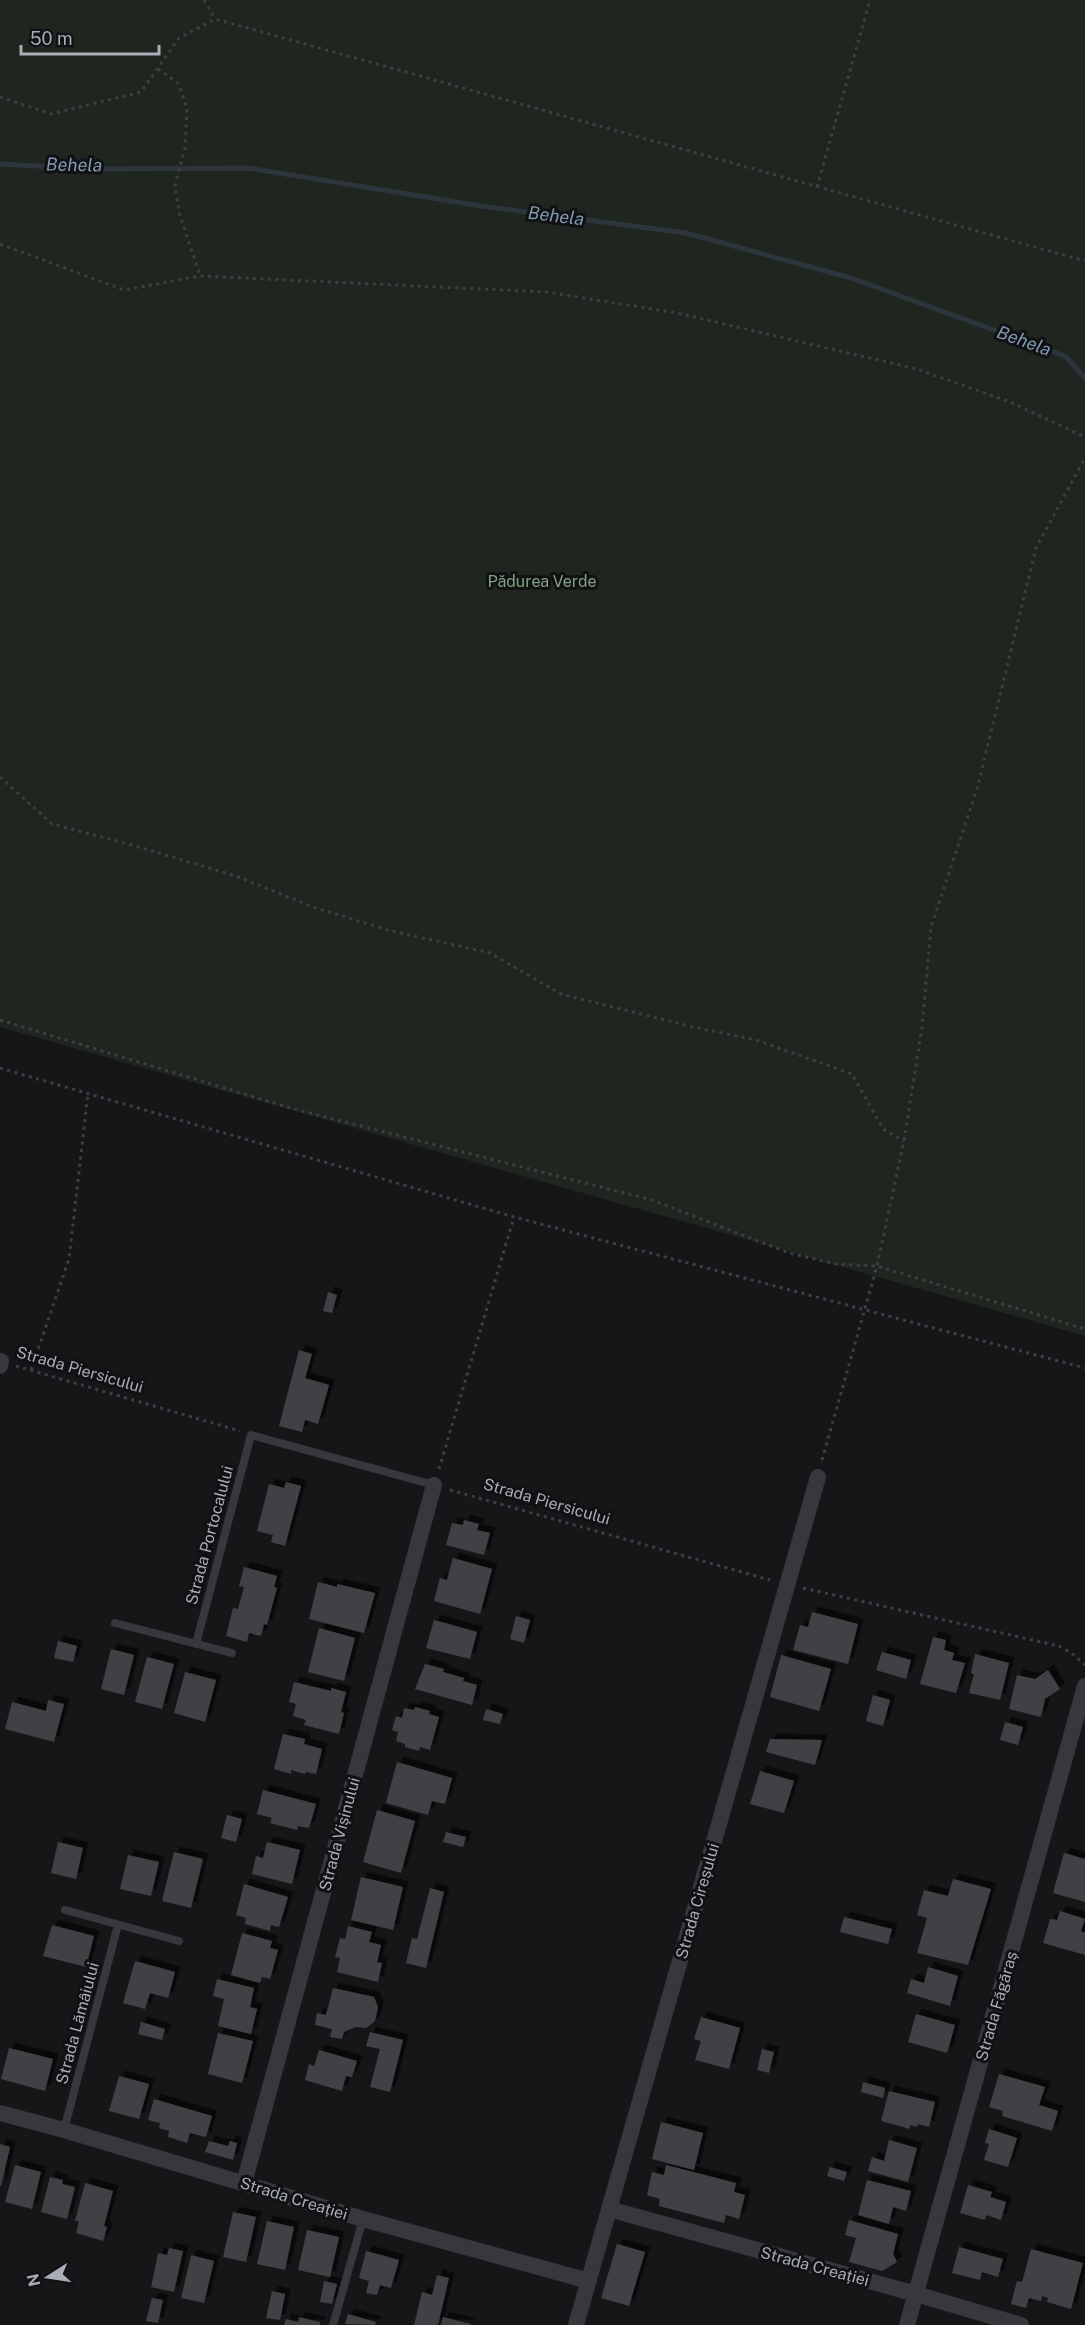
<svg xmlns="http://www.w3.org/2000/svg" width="1085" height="2325" viewBox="0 0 1085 2325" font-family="'Public Sans',sans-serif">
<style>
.green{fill:#1e261f}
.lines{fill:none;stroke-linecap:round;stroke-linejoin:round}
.stream{stroke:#2c353c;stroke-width:5}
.building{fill:#404145;filter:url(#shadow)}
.path{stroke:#3d3f44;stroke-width:3;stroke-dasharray:3 4.5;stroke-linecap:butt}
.lane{stroke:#37383d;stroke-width:8}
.street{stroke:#37383d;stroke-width:16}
.labels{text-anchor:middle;stroke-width:6;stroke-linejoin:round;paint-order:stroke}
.park-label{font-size:16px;fill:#7fa381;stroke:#111113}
.street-label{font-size:16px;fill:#a8adb8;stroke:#111113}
.water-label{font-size:18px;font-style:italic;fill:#7f9bb3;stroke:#111113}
</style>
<defs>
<filter id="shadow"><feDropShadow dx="5.5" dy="-5.5" stdDeviation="0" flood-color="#0009"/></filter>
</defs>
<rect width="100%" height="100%" fill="#161618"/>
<path class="green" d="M0,0H1085V1336L0,1027Z"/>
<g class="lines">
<path class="stream" d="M0,164L93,169L248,168L481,206L686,233L851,278L1065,356L1085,378"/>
</g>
<path class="building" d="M328,1292L337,1295L332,1313L323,1311Z
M299,1350L312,1354L305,1378L329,1385L318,1424L305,1420L302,1432L279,1426Z
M286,1482L301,1486L285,1546L271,1542L273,1535L257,1531L269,1484L284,1488Z
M464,1520L479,1524L477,1530L490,1533L484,1555L446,1545L452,1523L463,1525Z
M453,1558L492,1569L480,1614L434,1601L440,1578L447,1580Z
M244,1567L277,1576L274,1587L277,1588L267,1625L264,1624L261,1636L249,1633L247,1642L226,1636L233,1608L238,1609L244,1587L239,1586Z
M318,1582L337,1587V1584L375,1593L364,1633L309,1619Z
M812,1612L858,1624L848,1664L793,1650L800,1625L808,1627Z
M516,1616L530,1620L524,1643L510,1639Z
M434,1620L477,1632L470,1659L426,1648Z
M319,1628L355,1638L344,1681L308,1672Z
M933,1637L946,1640L944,1650L954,1653L952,1660L965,1663L956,1693L920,1684Z
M58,1641L77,1646L73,1662L54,1658Z
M111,1649L134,1655L124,1695L101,1689Z
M882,1652L911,1660L906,1679L876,1670Z
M975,1654L1009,1663L1000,1700L969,1693L974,1674L971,1673Z
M781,1655L831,1669L819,1711L770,1697Z
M147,1657L174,1664L162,1709L135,1702Z
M425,1664L444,1669L443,1672L464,1678L463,1681L477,1685L472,1705L415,1689Z
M1048,1670L1060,1689L1045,1699L1041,1717L1009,1709L1017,1675L1035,1679Z
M185,1672L216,1680L205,1722L174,1713Z
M294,1682L331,1691V1688L346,1692L341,1712L344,1713L339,1734L304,1725L306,1720L293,1716L296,1704L289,1702Z
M873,1695L890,1700L883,1726L866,1721Z
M48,1700L64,1704L54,1742L5,1729L12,1702L46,1711Z
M415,1707L430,1711L429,1714L439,1717L430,1750L420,1747L419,1751L405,1747V1744L396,1741L398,1732L392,1730L396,1716L402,1718L404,1708L414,1710Z
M486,1709L503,1714L500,1724L483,1720Z
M1005,1722L1023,1727L1018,1745L1000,1740Z
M283,1734L305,1739L304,1744L322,1749L316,1774L306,1772L305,1774L291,1770V1774L274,1769Z
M770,1739L822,1740L815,1765L766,1752Z
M397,1762L452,1778L445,1804L432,1801L428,1815L386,1803Z
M760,1771L794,1781L784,1813L750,1804Z
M263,1790L316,1804L309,1828L298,1826L297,1830L270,1823L272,1818L257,1814Z
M377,1810L415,1821L401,1873L363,1862Z
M227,1815L242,1819L236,1842L221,1838Z
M446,1832L466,1837L463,1847L443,1842Z
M58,1842L83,1848L76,1879L51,1873Z
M267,1842L300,1850L292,1884L252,1874L256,1856L263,1858Z
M174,1852L203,1859L191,1908L162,1901Z
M1064,1853L1085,1859V1902L1053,1893Z
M128,1855L159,1862L151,1896L120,1889Z
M361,1877L403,1887L393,1930L351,1920Z
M953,1879L991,1889L968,1965L917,1953L927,1918L917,1915L924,1890L948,1896Z
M244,1884L288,1897L279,1927L271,1925L270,1931L245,1924L246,1918L236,1915Z
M430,1888L444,1892L426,1968L406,1963L412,1938L417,1939Z
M1060,1911L1085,1919L1081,1931L1085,1933V1955L1043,1943L1050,1919L1057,1920Z
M844,1917L892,1929L888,1944L840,1932Z
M52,1925L94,1936L86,1967L43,1956Z
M348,1926L372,1932L369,1942L381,1945L377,1962L382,1963L378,1982L337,1972L340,1958L335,1957L340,1938L345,1939Z
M242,1933L272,1941L270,1948L278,1950L270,1979L262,1977L260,1983L231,1975Z
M135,1961L175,1972L168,1998L150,1993L145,2009L123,2003Z
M928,1967L958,1976L950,2006L907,1993L911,1979L924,1983Z
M217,1979L254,1988L250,2007L257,2009L251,2034L218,2026L224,1999L213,1996Z
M333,1988L374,1997L378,2007L375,2021L366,2028L356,2027L344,2032L342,2039L330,2037L332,2029L315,2025L317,2013L326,2015Z
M916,2014L955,2025L947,2053L908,2042Z
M701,2017L740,2028L729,2069L695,2060L701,2041L694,2039Z
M141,2022L165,2029L162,2040L138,2034Z
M370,2032L403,2040L390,2092L370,2087L380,2049L366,2046Z
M218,2033L253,2041L242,2083L208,2074Z
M9,2048L53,2059L45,2091L1,2079Z
M762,2049L774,2052L769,2073L757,2070Z
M319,2050L357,2061L352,2077L346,2076L342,2091L305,2080L309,2064L314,2066Z
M999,2074L1045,2087L1039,2105L1058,2111L1052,2131L1002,2116L1003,2111L989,2107Z
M119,2076L149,2084L139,2119L109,2111Z
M863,2082L885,2088L883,2098L861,2092Z
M889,2091L935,2102L929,2127L918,2124L917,2127L910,2125V2129L881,2121Z
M154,2099L212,2116L206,2137L190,2133L187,2143L168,2137L169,2131L159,2128L160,2123L148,2120Z
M661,2122L703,2133L694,2170L652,2159Z
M989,2129L1017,2138L1008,2167L984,2160L989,2144L985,2143Z
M889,2140L917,2148L908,2182L868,2171L872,2157L884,2161Z
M209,2141L228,2146L230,2141L237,2143L233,2160L205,2152Z
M0,2144L10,2147L1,2186H0Z
M15,2165L41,2172L32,2209L5,2202Z
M666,2165L736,2183L734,2192L745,2195L739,2219L726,2215L724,2223L659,2206L660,2199L647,2195L652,2172L664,2175Z
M830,2167L847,2172L844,2181L827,2176Z
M50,2177L63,2180L62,2184L75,2187L67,2219L41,2212Z
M867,2180L911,2191L906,2211L893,2207L889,2224L858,2215Z
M85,2183L113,2191L104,2226L107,2227L103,2241L76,2233L79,2221H75Z
M968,2185L992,2192L990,2197L1006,2202L1001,2220L986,2215L985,2220L960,2213Z
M233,2212L256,2217L246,2262L223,2257Z
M849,2220L898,2234L893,2254L897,2262L882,2271L849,2262L856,2238L845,2235Z
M267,2221L294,2227L285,2270L257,2264Z
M307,2230L339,2237L330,2277L298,2270Z
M617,2244L645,2252L629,2306L601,2298Z
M959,2247L1003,2259L998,2277L982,2272L980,2280L952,2273Z
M169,2248L183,2251L174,2292L151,2287L158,2253L167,2255Z
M1031,2249L1083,2263L1071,2309L1047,2302L1048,2298L1042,2296L1041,2301L1029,2298L1026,2308L1011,2304L1017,2281L1022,2282Z
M366,2251L399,2260L391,2288L380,2285L377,2295L366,2293L369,2281L359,2278Z
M191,2255L214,2261L204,2303L181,2298Z
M437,2275L449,2278L438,2325H414L422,2292L432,2295Z
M324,2281L337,2284L332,2304L320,2302Z
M272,2291L285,2294L280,2320L266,2318Z
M152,2298L163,2300L158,2323L146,2321Z
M348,2314L376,2322L375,2325L345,2324Z
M299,2317L320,2322V2325H284L286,2319L298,2322Z
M443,2317L471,2324V2325H441Z"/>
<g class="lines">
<path class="path" d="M204,0L215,19
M158,69L178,83L187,108L185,148L175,186L180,216L200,275
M0,97L51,114L141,92L179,38L215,19L1085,261
M817,187L870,0
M0,244L124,290L200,276L546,292L677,313L917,369L1010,402L1085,437
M0,777L52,824L132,845L236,876L313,907L391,931L490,953L561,994L693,1027L756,1040L852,1074L883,1129L904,1141
M0,1020L294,1109L652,1200L789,1253L836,1264L877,1266L1085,1329
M0,1068L514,1217L1085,1368
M16,1366L240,1431
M31,1370L69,1259L88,1093
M822,1460L877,1266L904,1141L922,1027L931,927L977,789L1036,548L1085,458
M439,1469L514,1217
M450,1490L770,1580
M803,1588L1059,1646L1074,1655L1085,1665"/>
<path class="lane" d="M115,1623L232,1653
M196,1644L251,1435L434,1485
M65,1910L179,1941
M64,2130L118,1925
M333,2325L363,2219"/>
<path class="street" d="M0,1366L1,1361
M0,2113L64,2130L363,2219L589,2281
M244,2183L434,1485
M609,2209L916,2294L1021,2325
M576,2325L818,1477
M907,2325L1085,1686"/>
</g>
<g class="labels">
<g class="park-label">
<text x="542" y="587">Pădurea Verde</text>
</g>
<g class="street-label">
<text transform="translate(80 1369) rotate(16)" y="6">Strada Piersicului</text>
<text transform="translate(547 1501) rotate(16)" y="6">Strada Piersicului</text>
<text transform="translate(209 1535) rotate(-75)" y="6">Strada Portocalului</text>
<text transform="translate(339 1834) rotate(-75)" y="6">Strada Vișinului</text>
<text transform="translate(697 1901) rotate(-74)" y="6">Strada Cireșului</text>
<text transform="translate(996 2006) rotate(-74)" y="6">Strada Făgăraș</text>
<text transform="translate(77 2023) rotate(-75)" y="6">Strada Lămâiului</text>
<text transform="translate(294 2198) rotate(17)" y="6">Strada Creației</text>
<text transform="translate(815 2266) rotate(15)" y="6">Strada Creației</text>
</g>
<g class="water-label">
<text transform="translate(74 165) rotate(1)" y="6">Behela</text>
<text transform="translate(556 216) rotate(7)" y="6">Behela</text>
<text transform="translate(1024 341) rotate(20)" y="6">Behela</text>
</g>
</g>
<g transform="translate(48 2277) rotate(258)" stroke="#111113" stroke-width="4.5" paint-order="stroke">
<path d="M0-4.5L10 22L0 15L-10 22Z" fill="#a8adb8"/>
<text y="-9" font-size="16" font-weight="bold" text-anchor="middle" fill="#a8adb8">N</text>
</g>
<path d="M21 45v9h138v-9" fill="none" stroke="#a8adb8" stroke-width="3"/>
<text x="30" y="45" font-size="18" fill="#a8adb8" stroke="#111113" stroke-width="4.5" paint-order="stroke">50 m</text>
</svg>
